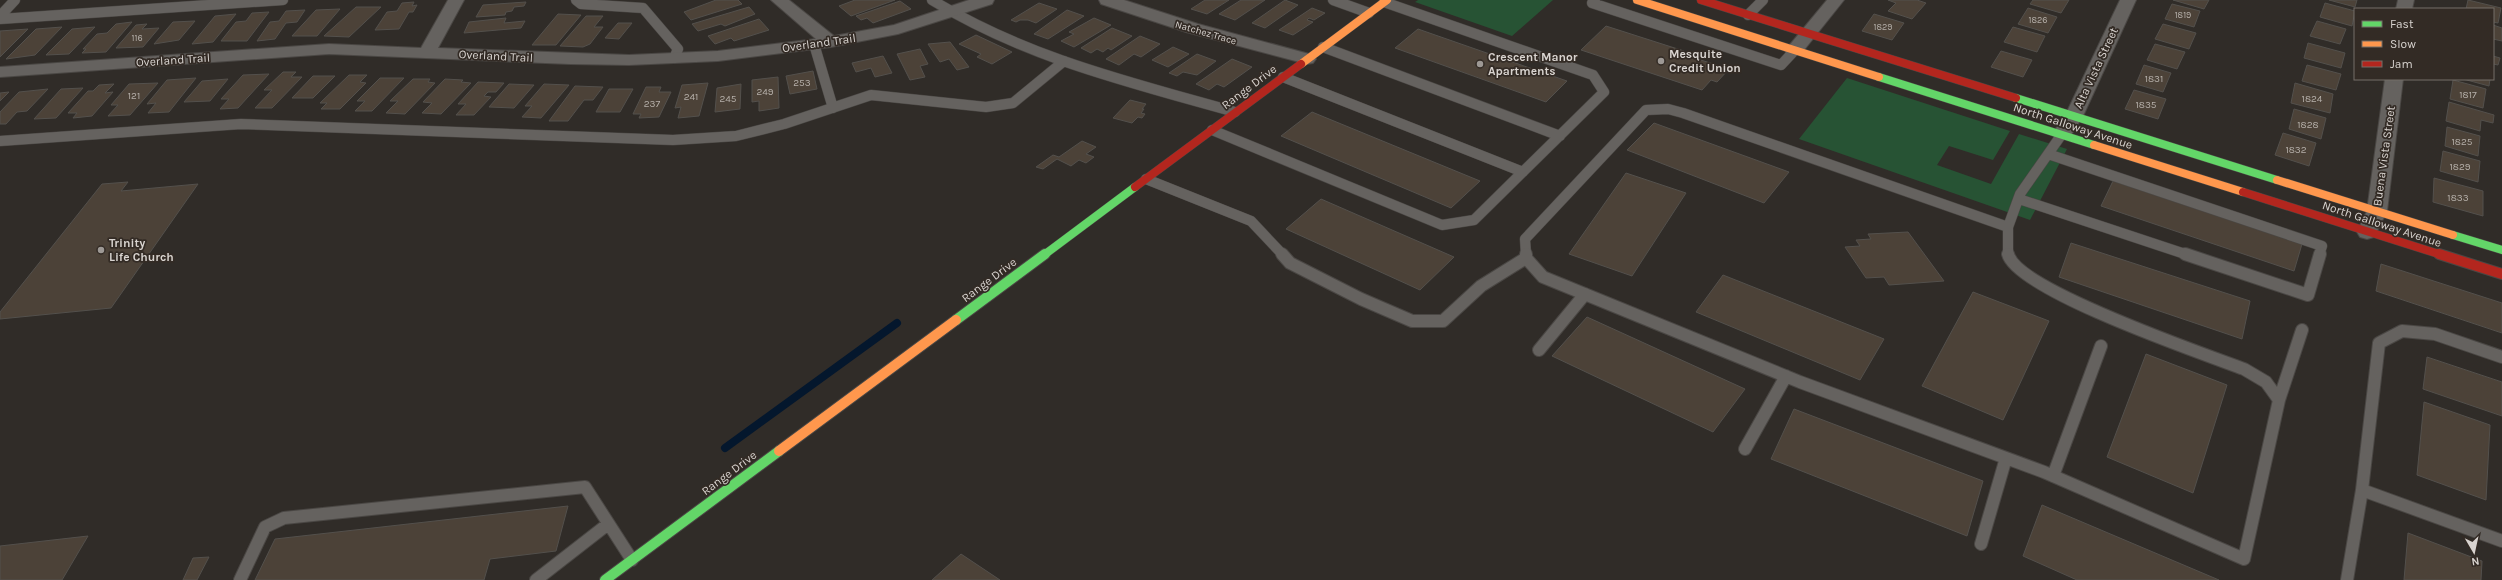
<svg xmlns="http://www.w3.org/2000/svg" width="2502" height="580" viewBox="0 0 2502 580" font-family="Karla,sans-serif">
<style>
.green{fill:#275334}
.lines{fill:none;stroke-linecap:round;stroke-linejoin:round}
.stream{stroke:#04172d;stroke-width:8}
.building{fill:#4c4238;stroke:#53504c}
.lane-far1-casing{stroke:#4a4744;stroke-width:11}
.lane-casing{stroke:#4a4744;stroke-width:14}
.street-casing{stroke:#4a4744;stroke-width:2}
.fast-far1-casing{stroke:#4a4744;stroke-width:9}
.fast-casing{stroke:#4a4744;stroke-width:12}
.slow-far1-casing{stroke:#4a4744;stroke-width:9}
.slow-casing{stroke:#4a4744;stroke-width:12}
.jam-far1-casing{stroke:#4a4744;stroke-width:9}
.jam-casing{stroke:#4a4744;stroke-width:12}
.lane-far1{stroke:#65625f;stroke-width:10}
.lane{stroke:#65625f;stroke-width:12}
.street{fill:#65625f;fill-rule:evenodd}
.fast-far1{stroke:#63d668;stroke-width:8}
.fast{stroke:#63d668;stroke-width:10}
.slow-far1{stroke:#ff974d;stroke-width:8}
.slow{stroke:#ff974d;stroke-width:10}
.jam-far1{stroke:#b3261e;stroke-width:8}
.jam{stroke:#b3261e;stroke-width:10}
.poi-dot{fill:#9e9995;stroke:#332b25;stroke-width:1.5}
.labels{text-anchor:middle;stroke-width:3.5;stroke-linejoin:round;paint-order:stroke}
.far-number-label{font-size:9px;fill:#b6b0aa}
.far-street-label{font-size:10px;fill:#d9d4d0;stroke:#332b25}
.number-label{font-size:10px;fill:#b6b0aa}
.street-label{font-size:12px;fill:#d9d4d0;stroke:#332b25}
.poi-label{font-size:12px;font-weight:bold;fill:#d9d4d0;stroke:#332b25;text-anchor:start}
</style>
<rect width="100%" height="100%" fill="#302c28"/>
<path class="green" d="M1418,0H1553L1512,36L1415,2Z
M1847,78L2010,131L1993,160L1949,146L1937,165L1991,184L2019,134L2067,149L2030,220L1799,139Z"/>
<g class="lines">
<path class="stream" d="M725,448L897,323"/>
</g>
<path class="building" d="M716,0H738L742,4L691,20L684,12Z
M855,0H895L851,16L839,6Z
M1205,0H1229L1207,14L1191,9Z
M1241,0H1265L1235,20L1219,14Z
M1285,0L1298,5L1265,28L1252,23Z
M1888,0H1917L1926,3L1912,19L1888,11L1896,3Z
M2033,0H2069L2061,13L2030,4Z
M2173,0H2209L2204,9Z
M2329,0H2357L2355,7Z
M2468,0L2501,8L2498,23L2493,22V9H2466Z
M900,1L911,9L873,23L867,18L861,20L856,16Z
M414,2L412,6L417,5L413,12H409L399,29L375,30L387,12L397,11L402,3Z
M526,2L524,6L514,7L512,11L506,12L505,15L476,17L483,5Z
M1039,3L1057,9L1036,23L1028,20H1020L1016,22L1011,20Z
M2325,3L2355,11L2352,26L2320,17Z
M2172,4L2200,11L2194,27L2165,19Z
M356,7H381L349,37L324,36Z
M749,7L755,14L725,26L721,24L698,31L692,24Z
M1312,8L1325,13L1314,20L1309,18L1307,20L1313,22L1293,35L1279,30Z
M2028,8L2057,17L2048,33L2018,24Z
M340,9L317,36H292L316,10Z
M305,10L297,22L286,23L275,39L257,41L270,22L279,21L286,11Z
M1067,10L1084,16L1048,39L1034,34Z
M269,12L247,41H221L236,22L246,21L252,13Z
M236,14L213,42L192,44L215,16Z
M558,14L581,15L556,45H532Z
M1874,14L1904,23L1892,40L1862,31Z
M586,16H603L594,27H603L590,44L583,47L560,46Z
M506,18L504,23L525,21L521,28L464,33L469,22Z
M1094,18L1111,25L1074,47L1061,41L1074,34L1069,32Z
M759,19L769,30L734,41L731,38L715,44L708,36Z
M195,21L179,40L154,44L173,22Z
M2317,21L2346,29L2340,44L2310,36Z
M132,22L106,52L82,53L86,49H83L97,34L107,33L116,24Z
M618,23H632L619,39L605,38Z
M147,24L142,29L159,28L143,47L116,48L136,25Z
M2163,24L2196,33L2189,49L2155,39Z
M2493,25L2502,28V41L2493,39Z
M1606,26L1684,51L1682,54L1729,69L1717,82L1711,80L1702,90L1581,50Z
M62,27L35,55L6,59L36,29Z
M95,27L69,54L46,55L72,29Z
M2013,27L2045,36L2037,52L2004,42Z
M1112,28L1132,36L1111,50L1108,48L1103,52L1097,49L1091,53L1081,48Z
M28,29L0,57V31Z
M1418,29L1567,81L1546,102L1395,48Z
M976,35L1012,52L992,64L977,57L981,54L959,44Z
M1140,36L1160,44L1141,57L1134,54L1119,65L1106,59Z
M950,42L969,67L957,70L949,59L940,62L928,44Z
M2308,43L2345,53L2341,68L2304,58Z
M2155,44L2185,52L2177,69L2147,60Z
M1173,47L1189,54L1168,67L1152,60Z
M920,49L928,64L920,66L925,77L910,80L897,54Z
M2001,51L2032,60L2023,77L1991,67Z
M1197,54L1216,61L1197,75L1183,72L1177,76L1169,73Z
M883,56L892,73L875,77L871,68L856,72L852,63Z
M2493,56L2500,58L2498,65L2493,64Z
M1232,59L1252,67L1224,87L1217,84L1209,90L1196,84Z
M2144,65L2171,73L2163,92L2136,84Z
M2307,65L2341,74L2336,90L2302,81Z
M813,71L817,89L790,94L786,76Z
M283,72H296L291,77H302L272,108H255L272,90H264Z
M269,74L238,108L220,109L229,99H221L243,75Z
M349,75H367L360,82L366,83L340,109H321L327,103H320Z
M313,76H335L313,98H292Z
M778,77L779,108L759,111V101L752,102V80Z
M196,78L169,112L148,113L156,103L147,104L167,80Z
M380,78H404L372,111H355L365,101H357Z
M228,79L210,101L184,102L202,81Z
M413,79H430L428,82L435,83L405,114L386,113L398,101H390Z
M445,79L463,80L461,82L471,83L441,114L422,113L432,103L423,102Z
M2463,79H2490L2489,86Z
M2453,80L2486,89L2483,108L2450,99Z
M478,82L504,83L496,92H488L484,96L491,97L474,115H456L466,104H458Z
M158,83L130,115L108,116L118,105H111L129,84Z
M708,83L699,116L678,118L681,107L675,108L682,85Z
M2295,83L2333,94L2330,113L2291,103Z
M114,84L105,93L113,92L92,116L73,118L77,113H68L88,91H93L99,85Z
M509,84L534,85L514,108L489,107Z
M544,84L569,85L541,118L522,117L532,106H525Z
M741,84L740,109L715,112L717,88Z
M575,86L603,87L593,100H584L568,121H549Z
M646,87H661L659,92H671L659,117L639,118L641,114H633Z
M83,88L56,118L34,119L61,89Z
M48,89L27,111L17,112L6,124H0V112L19,92Z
M609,89H633L620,112H596Z
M2134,90L2166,99L2158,119L2125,109Z
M9,92L0,101V93Z
M1130,100L1146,104L1142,109H1144L1141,113L1145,114L1142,118L1138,117L1132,123L1113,118Z
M2449,102L2494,115L2493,123L2481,120L2480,131L2446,121Z
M2294,109L2326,118L2321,139L2289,129Z
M1312,112L1480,181L1451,208L1281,136Z
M1654,123L1789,172L1764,203L1627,150Z
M2447,127L2480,136L2478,156L2445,146Z
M2283,133L2316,143L2309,166L2275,155Z
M1082,141L1096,147L1086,154L1094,157L1086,163L1079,160L1071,166L1057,159L1043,169L1036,167L1053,155L1059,157Z
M2443,151L2480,161L2478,182L2440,171Z
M1626,173L1686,193L1632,276L1569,254Z
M2434,178L2483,191V216L2433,202Z
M2113,181L2302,244L2294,271L2101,206Z
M128,182L121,191L198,184L111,308L0,319V312L102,184Z
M1321,199L1454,257L1420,290L1286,229Z
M1908,232L1944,281L1889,285L1884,277L1866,278L1845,247L1860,246L1856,240L1871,239L1868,234Z
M2071,243L2250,301L2242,339L2059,277Z
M2381,264L2502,303V333L2376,291Z
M1723,275L1884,339L1860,380L1696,312Z
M1973,292L2049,321L2003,420L1922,386Z
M1587,317L1745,389L1713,432L1552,356Z
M2146,354L2227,385L2193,493L2107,457Z
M2427,357L2502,382V416L2423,389Z
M2424,402L2490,425L2486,500L2417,475Z
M1794,409L1983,481L1967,536L1771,459Z
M2042,505L2219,580H2077L2023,556Z
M568,506L556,551L490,559L484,580H255L275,539Z
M2408,533L2482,561L2481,580H2404Z
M88,536L62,580H0V546Z
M961,554L1000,580H932Z
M209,557L197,580H183L193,558Z"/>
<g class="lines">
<defs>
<path id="lane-far1" d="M576,0L581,4L643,8L678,49L674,58
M932,0C1027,58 1129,82 1235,112
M1333,0L1369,13
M1595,0L1592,3L1781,65L1794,51
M1748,15L1763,0
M0,16L15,0
M0,19L283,0
M814,44L833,108
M1323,47L1560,136
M1283,77L1523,172
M1212,130L1442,225L1474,220L1604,92L1593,75L1384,2
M0,141L241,124L673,140L736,136L784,124L871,95L986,107L1013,103L1064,61
M2048,154L2322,246L2319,255
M1146,179L1251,221L1283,255
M2019,199L2188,255
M2008,227V255
M2008,227L2020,194L2062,134
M1526,255L1525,239L1646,110L1668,109L1683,113L2008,227"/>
<path id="lane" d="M1282,254L1290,263L1361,299L1412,321H1443L1481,286L1526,258
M1526,254V258L1543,277L1800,382L2044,472L2244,559L2279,400L2266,382L2244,369C2204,354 2017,290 2008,254
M2185,254L2308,295L2320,254
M1539,350L1585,294
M2279,400L2302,330
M1745,449L1786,376
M2053,476L2101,346
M2362,490L2502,541
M1981,544L2006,458
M240,580L265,527L284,518L585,487L632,560
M536,580L608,524
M2347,580L2362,490L2379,343L2402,331L2435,334L2502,357"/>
<path id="street" d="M448,0H464L438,48L629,55L718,51L816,39L771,0H789L834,36L894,25L969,0H994L992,4L898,34L831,47L718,61L629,65L570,64L329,54L0,77V67L329,44L421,48Z
M1099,0H1124L1198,24L1313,55L1316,59L1313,63L1307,64L1186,32L1101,4Z
M1827,0H1844L1800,55H1788L1785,51L1788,47Z
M2120,0H2136L2083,116L2069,138H2055L2052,134L2065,116Z
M2398,0H2414L2412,9H2396Z
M2385,79H2403L2387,211L2374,237L2367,239L2360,237L2357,232L2367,211Z"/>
<path id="fast-far1" d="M1879,77L2094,145
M2016,98L2277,180
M2453,235L2502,250
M1044,255L1135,187"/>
<path id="fast" d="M956,320L1045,254
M605,580L779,451"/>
<path id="slow-far1" d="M1637,0L1879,77
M1301,64L1387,0
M2094,145L2243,192
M2277,180L2453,235"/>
<path id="slow" d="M779,451L956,320"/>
<path id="jam-far1" d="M1701,0L2016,98
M1135,187L1301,64
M2243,192L2442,255"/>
<path id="jam" d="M2439,254L2502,274"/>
</defs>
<use href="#lane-far1" class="lane-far1-casing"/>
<use href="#lane" class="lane-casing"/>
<use href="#street" class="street-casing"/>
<use href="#fast-far1" class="fast-far1-casing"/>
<use href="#fast" class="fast-casing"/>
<use href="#slow-far1" class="slow-far1-casing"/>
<use href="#slow" class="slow-casing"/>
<use href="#jam-far1" class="jam-far1-casing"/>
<use href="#jam" class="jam-casing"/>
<use href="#lane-far1" class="lane-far1"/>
<use href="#lane" class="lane"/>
<use href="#street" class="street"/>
<use href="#fast-far1" class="fast-far1"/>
<use href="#fast" class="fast"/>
<use href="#slow-far1" class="slow-far1"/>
<use href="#slow" class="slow"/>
<use href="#jam-far1" class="jam-far1"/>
<use href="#jam" class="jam"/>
</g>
<g class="poi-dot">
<circle cx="1661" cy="61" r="4"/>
<circle cx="1480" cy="64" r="4"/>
<circle cx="101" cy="250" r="4"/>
</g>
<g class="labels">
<g class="far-number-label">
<text x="2183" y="18">1819</text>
<text x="2038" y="23">1826</text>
<text x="1883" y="30">1829</text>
<text x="137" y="41">116</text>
</g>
<g class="far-street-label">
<text transform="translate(1206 32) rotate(16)" y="4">Natchez Trace</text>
</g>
<g class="number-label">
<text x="2154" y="82">1831</text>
<text x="802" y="86">253</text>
<text x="765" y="95">249</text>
<text x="2468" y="98">1817</text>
<text x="134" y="99">121</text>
<text x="691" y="100">241</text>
<text x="728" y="102">245</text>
<text x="2312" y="102">1824</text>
<text x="652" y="107">237</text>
<text x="2146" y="108">1835</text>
<text x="2308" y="128">1828</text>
<text x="2462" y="145">1825</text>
<text x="2296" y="153">1832</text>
<text x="2460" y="170">1829</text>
<text x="2458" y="201">1833</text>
</g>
<g class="street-label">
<text transform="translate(819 43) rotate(-8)" y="4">Overland Trail</text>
<text transform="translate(496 56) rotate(3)" y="4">Overland Trail</text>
<text transform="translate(173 60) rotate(-4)" y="4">Overland Trail</text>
<text transform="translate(2096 68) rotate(-65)" y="4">Alta Vista Street</text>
<text transform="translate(1249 87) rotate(-37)" y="4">Range Drive</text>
<text transform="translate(2073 126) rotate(18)" y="4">North Galloway Avenue</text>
<text transform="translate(2384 156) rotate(-82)" y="4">Buena Vista Street</text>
<text transform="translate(2382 224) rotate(18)" y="4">North Galloway Avenue</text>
<text transform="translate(989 280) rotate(-37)" y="4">Range Drive</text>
<text transform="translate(729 473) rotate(-37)" y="4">Range Drive</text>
</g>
<g class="poi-label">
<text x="1669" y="58">Mesquite<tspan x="1669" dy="14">Credit Union</tspan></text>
<text x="1488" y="61">Crescent Manor<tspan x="1488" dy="14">Apartments</tspan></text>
<text x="109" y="247">Trinity<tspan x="109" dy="14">Life Church</tspan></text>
</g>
</g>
<rect x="2354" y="8" width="140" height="72" fill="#332b25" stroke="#756f69"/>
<rect x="2362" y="21" width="20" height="6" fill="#63d668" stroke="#756f69"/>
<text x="2390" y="28" font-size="12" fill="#d9d4d0">Fast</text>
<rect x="2362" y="41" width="20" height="6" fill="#ff974d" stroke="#756f69"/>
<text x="2390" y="48" font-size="12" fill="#d9d4d0">Slow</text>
<rect x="2362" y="61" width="20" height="6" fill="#b3261e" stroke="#756f69"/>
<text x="2390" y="68" font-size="12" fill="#d9d4d0">Jam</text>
<g transform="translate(2474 552) rotate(171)" stroke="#332b25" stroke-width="3" paint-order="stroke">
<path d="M0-3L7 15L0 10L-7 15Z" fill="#d9d4d0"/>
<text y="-6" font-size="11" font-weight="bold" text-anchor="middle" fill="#d9d4d0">N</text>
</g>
</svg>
